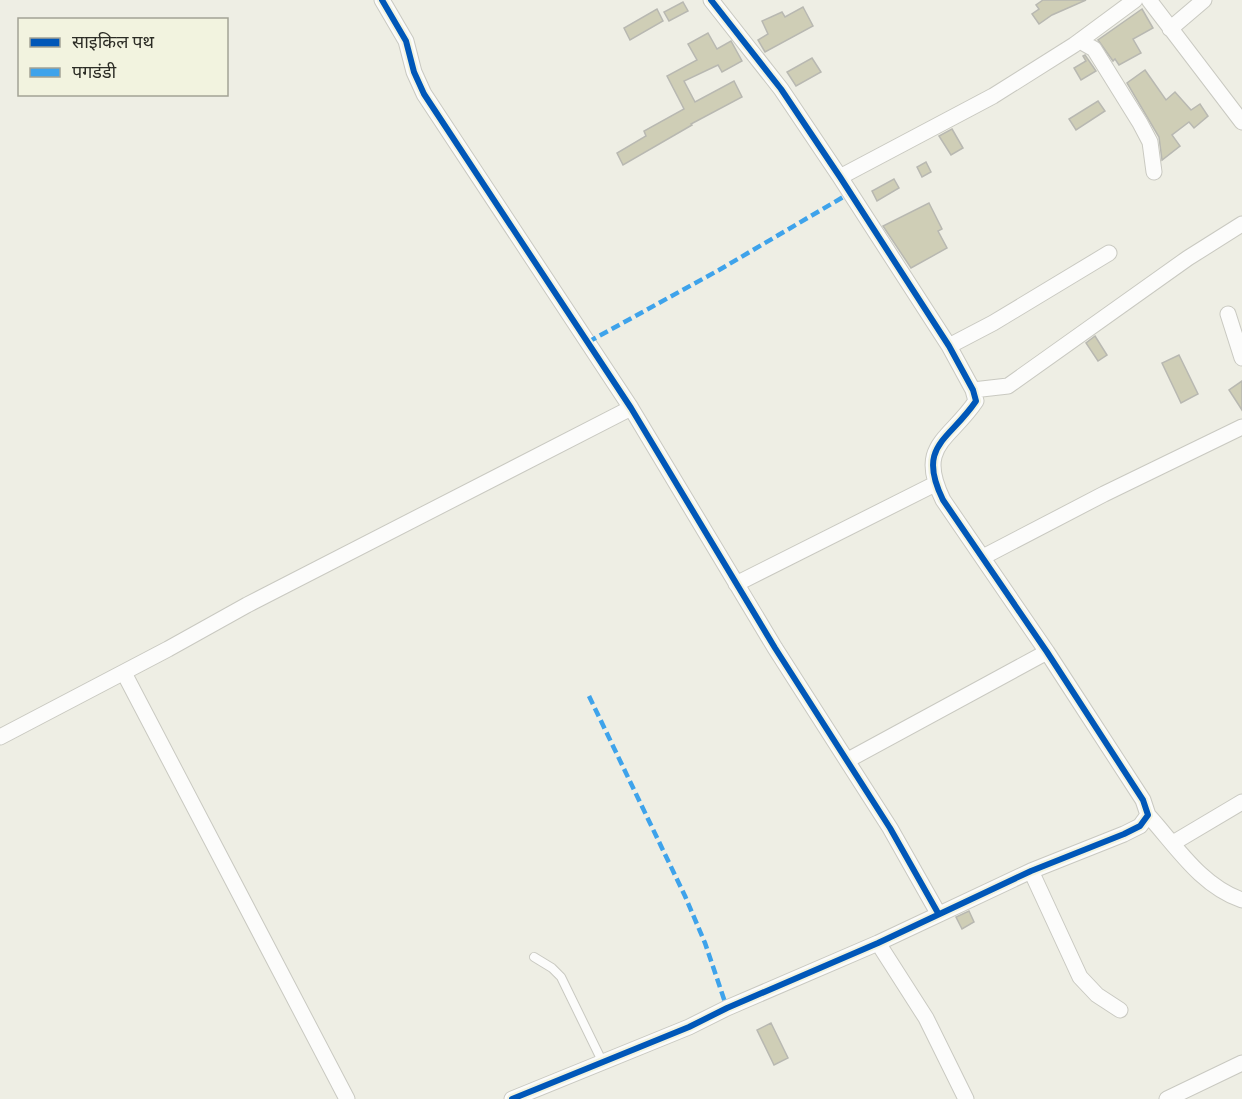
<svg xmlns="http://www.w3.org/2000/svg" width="1242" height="1099" viewBox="0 0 1242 1099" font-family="'Titillium Web','Noto Sans Devanagari',sans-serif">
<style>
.building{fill:#cfceb6;stroke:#b8b8b1;stroke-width:1.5}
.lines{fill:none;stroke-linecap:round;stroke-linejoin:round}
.lane-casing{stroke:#c9c9c1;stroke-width:10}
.street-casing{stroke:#c9c9c1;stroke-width:17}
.lane{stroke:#fcfcfb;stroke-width:8}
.street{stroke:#fcfcfb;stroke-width:15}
.quiet{stroke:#3ea3eb;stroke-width:4.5;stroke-dasharray:9 4.5;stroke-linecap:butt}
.cycleway-casing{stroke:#f2f3df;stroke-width:10}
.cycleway{stroke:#0057b8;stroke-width:6}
</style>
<rect width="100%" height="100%" fill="#eeeee4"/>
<path class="building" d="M1043,0H1086L1052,15L1039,24L1032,14L1039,9L1036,5Z
M683,2L688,11L669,21L664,12Z
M803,7L813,26L765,52L758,40L768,34L762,21L782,12L785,17Z
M657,9L663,21L630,40L624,28Z
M1142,9L1153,28L1133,39L1141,53L1119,65L1115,59L1113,61L1098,40Z
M708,33L717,49L731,41L742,61L722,72L718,65L684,81L695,102L734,81L742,97L691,124L692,125L623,165L617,153L646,136L644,131L684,109L667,76L697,60L688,44Z
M1085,55L1096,71L1081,80L1074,68L1086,61L1083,56Z
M812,58L821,72L796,86L787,72Z
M1145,70L1166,100L1175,92L1191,110L1200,104L1208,116L1194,128L1189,122L1172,135L1180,146L1162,160L1159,137L1127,83Z
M1098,101L1105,111L1076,130L1069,119Z
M952,129L963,148L951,155L939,136Z
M926,162L931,172L922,177L917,167Z
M894,179L899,188L877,201L872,191Z
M929,203L942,229L938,231L947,248L911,268L883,226Z
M1095,336L1107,355L1098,361L1086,343Z
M1179,355L1198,394L1181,403L1162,363Z
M1242,381V410L1229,390Z
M969,911L974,922L962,929L956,917Z
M771,1023L788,1058L774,1065L757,1030Z"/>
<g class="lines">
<defs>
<path id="lane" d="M534,957L552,968L561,977L603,1063"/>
<path id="street" d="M382,0L406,41L414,72L424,94L631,408L775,648L890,828L938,913
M1149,0L1242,122
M1170,29L1204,0
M1080,41L1094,49L1140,123L1150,142L1154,172
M840,177L993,96L1074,45L1135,0
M1228,314L1242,358
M949,346L993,323L1109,253
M973,390L1008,386L1188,258L1242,224
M983,557L1104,494L1242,427
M736,584L935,484
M124,673L347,1099
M0,737L168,649L247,605L631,408
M848,760L1047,652
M1148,815C1176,846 1201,886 1242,900
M1173,843L1242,802
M1031,871L1080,977L1097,995L1120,1010
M878,943L926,1018L966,1099
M512,1099L689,1027L727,1008L878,943L1031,871L1124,834L1140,826L1148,815L1143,800L1047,652L943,500C916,445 949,441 976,401L973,390L949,346L840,177L781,89L711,0
M1167,1099L1242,1063"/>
</defs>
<use href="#lane" class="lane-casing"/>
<use href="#street" class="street-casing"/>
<use href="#lane" class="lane"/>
<use href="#street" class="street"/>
<path class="quiet" d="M588,342L719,270L850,193
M589,696L685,896L705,943L727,1008"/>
<defs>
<path id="cycleway" d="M382,0L406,41L414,72L424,94L631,408L775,648L890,828L938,913
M512,1099L689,1027L727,1008L878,943L1031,871L1124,834L1140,826L1148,815L1143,800L1047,652L943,500C916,445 949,441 976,401L973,390L949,346L840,177L781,89L711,0"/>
</defs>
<use href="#cycleway" class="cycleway-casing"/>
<use href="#cycleway" class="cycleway"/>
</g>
<rect x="18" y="18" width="210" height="78" fill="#f2f3df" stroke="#a3a395" stroke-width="1.5"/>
<rect x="30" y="38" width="30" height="9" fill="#0057b8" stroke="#a3a395" stroke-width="1.5"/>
<text x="72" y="48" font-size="18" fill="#2c2c25">साइकिल पथ</text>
<rect x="30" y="68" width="30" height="9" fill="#3ea3eb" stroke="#a3a395" stroke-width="1.5"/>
<text x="72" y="78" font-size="18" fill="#2c2c25">पगडंडी</text>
</svg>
